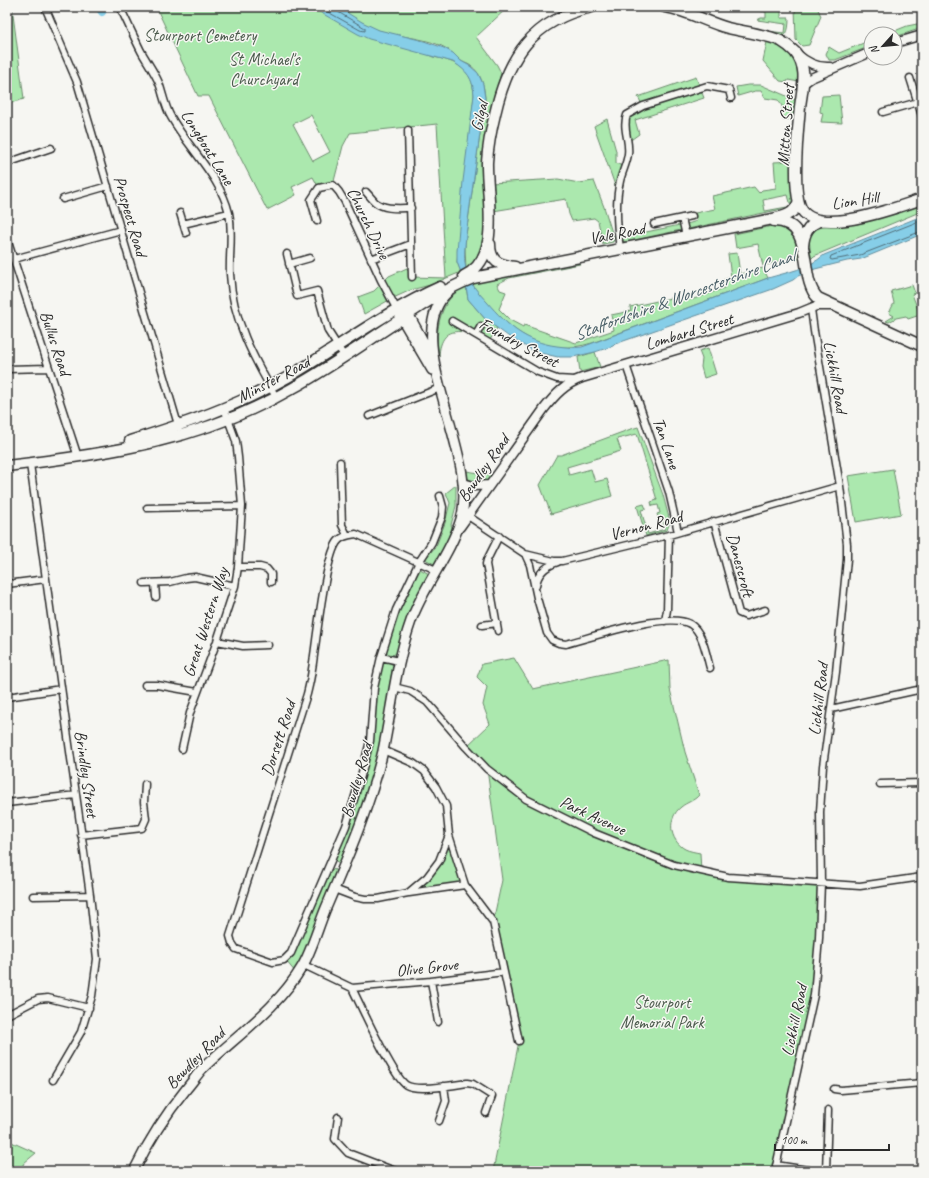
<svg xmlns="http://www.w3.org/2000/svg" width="929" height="1178" viewBox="0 0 929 1178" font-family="Caveat,sans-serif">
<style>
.green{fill:#abe8ae;stroke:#6b8a6c;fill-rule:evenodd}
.water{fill:#86cee8;stroke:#628d9c}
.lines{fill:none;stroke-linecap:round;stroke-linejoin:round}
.shore{stroke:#4f6c77;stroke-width:1}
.canal{stroke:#86cee8;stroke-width:8}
.minor-casing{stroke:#2b2b2b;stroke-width:9}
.tertiary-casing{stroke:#2b2b2b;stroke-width:11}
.secondary-casing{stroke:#2b2b2b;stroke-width:12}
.primary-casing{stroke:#2b2b2b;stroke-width:13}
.minor{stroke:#f6f6f2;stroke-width:6}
.tertiary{stroke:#f6f6f2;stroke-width:8}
.secondary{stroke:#f6f6f2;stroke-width:9}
.primary{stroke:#f6f6f2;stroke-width:10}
.labels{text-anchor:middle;stroke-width:3;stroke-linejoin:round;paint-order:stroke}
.park-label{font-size:17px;fill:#4b5a4c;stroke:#f6f6f2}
.street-label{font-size:17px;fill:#2b2b2b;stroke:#f6f6f2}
.water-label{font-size:18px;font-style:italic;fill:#465c64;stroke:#f6f6f2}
</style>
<rect width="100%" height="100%" fill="#f6f6f2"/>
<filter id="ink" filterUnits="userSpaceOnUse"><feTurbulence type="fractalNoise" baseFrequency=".025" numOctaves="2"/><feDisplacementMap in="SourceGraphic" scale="8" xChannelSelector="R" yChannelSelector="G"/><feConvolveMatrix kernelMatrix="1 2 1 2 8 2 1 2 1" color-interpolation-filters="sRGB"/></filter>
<g filter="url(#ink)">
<path class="green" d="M7,7H12L24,99L7,104Z
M156,7H325L433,57C456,61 473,69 474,95L457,262L461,272L430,285L411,290L391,299L364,314L358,297L374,291L389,276L407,268L412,277L446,278L437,124L350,133L343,146L333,185L319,188L313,177L292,187L296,195L267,210L209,96H198ZM311,115L330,152L313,161L293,124Z
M338,7H508L476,37L497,65L501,73L492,105L483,166L485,232L480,257L466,270L465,248L466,235L485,98C484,85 481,73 471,66C467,63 463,63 460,60C455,57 453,53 449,50C429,37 400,38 378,30C364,25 351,16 338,7Z
M762,7H781V18H789C789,47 776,36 756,30L785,33L786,24L757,20L761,18H766V12L761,11Z
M795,7H817L821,16L809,45L802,46L796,40Z
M922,23V28L895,37V34H887L907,26Z
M871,40V46L835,60H829L826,54L829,47L839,53Z
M767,42C789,48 800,59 799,82L788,80L787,82L780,81L763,61Z
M696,77L704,98L635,120L639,134L628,142L627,115L643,106L638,97Z
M748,85H761L796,100L794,120L783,119L782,106L778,100L765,98L761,91H755L738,96L736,87Z
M839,95L842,123L821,122L823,113L820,112L822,96Z
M607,119L616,151V163L624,167L618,194L594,126Z
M792,161L793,205L791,206L788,195L763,200L765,211L787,207V208L688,229L687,228V224L697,221L695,213L715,209L712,196L754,187L759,193L762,190L776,188L774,162Z
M558,179L579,183L594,181L604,207L614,239L613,242L603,244L598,221L594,218L572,221L569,214L566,199L493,211L491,183Z
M922,203V211L814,256L811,259L809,237L816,229L821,227L857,224L870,221Z
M680,225L682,229L681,230L625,242L623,241L622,237Z
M772,226L783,228L794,237L799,259L795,260L794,257L763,266L758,244L736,248L734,234Z
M737,253L740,274L763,268L768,278L592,343C547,357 515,335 487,303C483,298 474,289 472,284L480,281L579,263L580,264L509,278L497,284L500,290L506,292L499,309L510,320L523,327L524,325L576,343L614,330L611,315L631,311L630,307L689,294L691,300L724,288L723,280L731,277L728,254Z
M912,285L915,293L912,294L920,315L908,319L906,316L896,318L889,322L886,321L894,316L889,313L894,303L891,291Z
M466,286L468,299L486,320L497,328L490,340L481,334L485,326L480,323L477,328L473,330L454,319L451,324L464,332C446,329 440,340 439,356C434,330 440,298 466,286Z
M708,348L716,374L704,378L701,367L702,359L699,351Z
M595,352L600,367L580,372L578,357Z
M638,427L663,495L670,522L667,530L646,536L637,506L644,504L646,509L641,510L648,534L665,529L663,521L660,522L657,514L660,513L658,505L652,506L651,502L657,500L637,434L617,439L621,451L567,467L569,475L591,469L595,482L607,479L612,496L551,514L540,485L557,455H561L628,430Z
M893,469L901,514L856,522L848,476Z
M466,471L493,475L489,481H473L468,479Z
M456,485V506L451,525L454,531L436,565L425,559L436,546L445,523L450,503L446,493Z
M420,569L431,575L398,653L392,655L385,652L398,611Z
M514,658L533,689L669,660L670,689L685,752L699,795C694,801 687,802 681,807C667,818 669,840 685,849C689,851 695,852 700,853L701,872L821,883L817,975L775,1171H493L519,1041L493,922L502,880L487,769L466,747L490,724L483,705L487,687L477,677L482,664Z
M387,661L393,665L380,749L368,795L341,862H337L335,860L363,777L376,689L381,665Z
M449,835L465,885L408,893L439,861Z
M334,869L337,873L296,973L286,961L329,871Z
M7,1140L36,1153L24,1163L20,1171H7Z"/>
<path class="water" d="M311,7H338L362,22L379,30L424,41L444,48L453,53L461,61L470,66L478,73L483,84L485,98L466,235C465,247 463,261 467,272C471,285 478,292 487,302C507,325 525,342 557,346C565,347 573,348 582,347L768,278C788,272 808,269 824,255L922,216V234L861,259L847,261L815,269L798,276L793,280L773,289L615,344L613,346L595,352L573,357H558L536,352L512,339L486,320L468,299L466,286L457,262V251L463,181L474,95C473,78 467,71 453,62L369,39L358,34Z"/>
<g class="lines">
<path class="shore" d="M319,7L360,30L365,31V28L338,12L336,7
M922,220L831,256L830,259L832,260L860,255L922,231"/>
<path class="canal" d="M99,7L102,12"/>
<defs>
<path id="minor" d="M45,7L77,82L179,428
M120,7C127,22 134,37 141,51C147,62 154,71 159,83C163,94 165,107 171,117C189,149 220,176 229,213C233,232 229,254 230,274C232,319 254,359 276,397
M910,78L922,116
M883,112L918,102
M408,130L412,277
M7,163L51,148
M366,192C369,195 372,199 375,202C385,210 399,208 411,208
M63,199L108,186
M180,213L186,233
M682,218L686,236
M317,221L311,200L319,188L333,185L339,192L345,202L381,280L396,308
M183,224L229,213
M654,224L692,216
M7,239L78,457
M620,249C617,228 615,202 620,181C622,172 627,163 628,154C630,141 622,128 627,115L643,106L707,86L729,90L731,98
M287,254L297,296L317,291L328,331L344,356
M14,259L121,230
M371,259L411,244
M289,264L310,258
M452,321L538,372L557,379L575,380
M476,335L481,326
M626,365L669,492L678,532
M7,369L49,368
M369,416L440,388
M340,462L342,525L347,535
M30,464L90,895L97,959L92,996L81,1032L53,1080
M147,508L242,506
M468,516L525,554L554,561H562L669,535L840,486
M714,521L739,613L746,616L765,610
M525,554L530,565L537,598L547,633L552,640L559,643L566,644C592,637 667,611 690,624C703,632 706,654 710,668
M238,567H260L267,569L271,574V582
M436,570L356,534C350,535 344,535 339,540C325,552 316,646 312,669C311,678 309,686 307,694L230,936L232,943L236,949L273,962L284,960L291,953L346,826L361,776L370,741L374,688L381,657L396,610L419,562L432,542L442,517L443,507L440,496
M144,583L170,582L186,578L195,577L235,586
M155,583L156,597
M7,584L46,579
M536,586C537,574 546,566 558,562
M665,621L667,610L669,535
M482,625L497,623
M498,631L486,564L487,560L499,536
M217,641L243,646L268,645
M381,657L399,661
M145,685H157L197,692
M394,687L410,691L427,702L466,747L487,769L526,799L594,833L674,865L728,877L860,886L922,877
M7,697L61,689
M831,709L922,689
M182,749L190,713L217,641L235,586L238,567L242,506L238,457L236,441L224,408
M880,784L922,783
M7,803L76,795
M81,835L142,828L146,819L144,802L145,784
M449,835L465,885L493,922L519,1041
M334,889L355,897L365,899H378L408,893L427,877L439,861L449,835L446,806L436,787L424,771L413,763L383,750
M409,893L465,885
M33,896L90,895
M304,965L352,988L431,981L504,972
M431,981L438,1022
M352,988C361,1006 393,1077 406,1085C417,1092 454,1085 467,1083L473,1084L492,1096L486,1113
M7,1015L38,999L48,998L89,1008
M834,1089L841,1090L922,1083
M338,1117L335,1139L348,1153L395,1171
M439,1121L446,1101L444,1086
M776,1165L814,1171
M775,1171L814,995L819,938L821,883L820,812L823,766L836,672L847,559V544L840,486L814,331L811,309
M826,1171L828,1110"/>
<path id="tertiary" d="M895,43L922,35
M797,54C807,63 817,68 830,67
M804,83L811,78L871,52
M463,483L474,486L489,485
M460,527L544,409C555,395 565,384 582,378L799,313L816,306H832"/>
<path id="secondary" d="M405,308L430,354
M398,312L432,370
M134,1171C148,1142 166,1114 187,1088C192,1082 197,1075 202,1069C236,1036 278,1008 302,967C312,950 318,927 326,908C348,856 370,806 383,751C392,707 396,663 411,621C424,585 450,555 461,519C480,455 398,337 448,292"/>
<path id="primary" d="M665,7C687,10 706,22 728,28C745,32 765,34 781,41C786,44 791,48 795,52C809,69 802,88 800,107C798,129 791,193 802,210C819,237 898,207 922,199
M774,221C817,222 797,278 818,298L922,346
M490,244C490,262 499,265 515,267
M803,246C804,234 808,224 821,221
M464,276C503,258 486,197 487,162C488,146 491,130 495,114C508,57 532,20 592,7
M130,441C184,424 238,406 288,377C339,347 386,311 440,287
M7,466C108,454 204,440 293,388C327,369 360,346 392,325C419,307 443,290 473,278L768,220C780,217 794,216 798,203"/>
</defs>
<use href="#minor" class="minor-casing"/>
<use href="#tertiary" class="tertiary-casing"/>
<use href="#secondary" class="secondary-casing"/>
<use href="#primary" class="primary-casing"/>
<use href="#minor" class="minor"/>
<use href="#tertiary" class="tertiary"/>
<use href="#secondary" class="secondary"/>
<use href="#primary" class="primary"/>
</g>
</g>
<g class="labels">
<g class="park-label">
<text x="200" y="41">Stourport Cemetery</text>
<text x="264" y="65">St Michael's<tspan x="264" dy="20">Churchyard</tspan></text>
<text x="662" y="1008">Stourport<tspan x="662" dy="20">Memorial Park</tspan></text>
</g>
<g class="street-label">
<text transform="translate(479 116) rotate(-77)" y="6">Gilgal</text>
<text transform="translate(785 125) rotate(-86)" y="6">Mitton Street</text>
<text transform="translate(208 147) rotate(58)" y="6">Longboat Lane</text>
<text transform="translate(855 200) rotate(-9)" y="6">Lion Hill</text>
<text transform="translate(131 216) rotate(74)" y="6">Prospect Road</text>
<text transform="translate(369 223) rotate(64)" y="6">Church Drive</text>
<text transform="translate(617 233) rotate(-11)" y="6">Vale Road</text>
<text transform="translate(689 331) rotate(-17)" y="6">Lombard Street</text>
<text transform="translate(519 342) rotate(28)" y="6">Foundry Street</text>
<text transform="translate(56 343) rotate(72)" y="6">Bullus Road</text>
<text transform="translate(836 377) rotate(80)" y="6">Lickhill Road</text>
<text transform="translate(273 379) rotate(-28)" y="6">Minster Road</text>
<text transform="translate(667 443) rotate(71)" y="6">Tan Lane</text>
<text transform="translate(483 468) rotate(-55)" y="6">Bewdley Road</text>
<text transform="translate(646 525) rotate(-15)" y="6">Vernon Road</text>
<text transform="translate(741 565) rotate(75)" y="6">Danescroft</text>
<text transform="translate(205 622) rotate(-72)" y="6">Great Western Way</text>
<text transform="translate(818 699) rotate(-83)" y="6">Lickhill Road</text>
<text transform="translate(278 738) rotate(-72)" y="6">Dorsett Road</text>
<text transform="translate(87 774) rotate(82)" y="6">Brindley Street</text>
<text transform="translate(356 780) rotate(-74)" y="6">Bewdley Road</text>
<text transform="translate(593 815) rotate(25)" y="6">Park Avenue</text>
<text transform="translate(427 967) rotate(-6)" y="6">Olive Grove</text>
<text transform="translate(794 1020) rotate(-78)" y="6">Lickhill Road</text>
<text transform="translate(195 1058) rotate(-46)" y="6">Bewdley Road</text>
</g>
<g class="water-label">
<text transform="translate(684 295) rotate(-20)" y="6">Staffordshire &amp; Worcestershire Canal</text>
</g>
</g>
<rect width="929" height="1178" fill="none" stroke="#f6f6f2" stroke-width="24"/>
<rect x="12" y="12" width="905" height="1154" fill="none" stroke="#2b2b2b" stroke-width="1.5" filter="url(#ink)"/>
<g transform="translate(883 46) rotate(243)"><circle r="19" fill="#f6f6f2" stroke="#a5a5a2"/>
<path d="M0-3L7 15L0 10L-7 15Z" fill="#2b2b2b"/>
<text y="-6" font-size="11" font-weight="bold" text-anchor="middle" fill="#2b2b2b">N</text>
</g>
<path d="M775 1144v6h114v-6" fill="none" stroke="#2b2b2b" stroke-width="2"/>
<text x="781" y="1144" font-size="12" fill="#2b2b2b" stroke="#f6f6f2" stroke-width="3" paint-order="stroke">100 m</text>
</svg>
